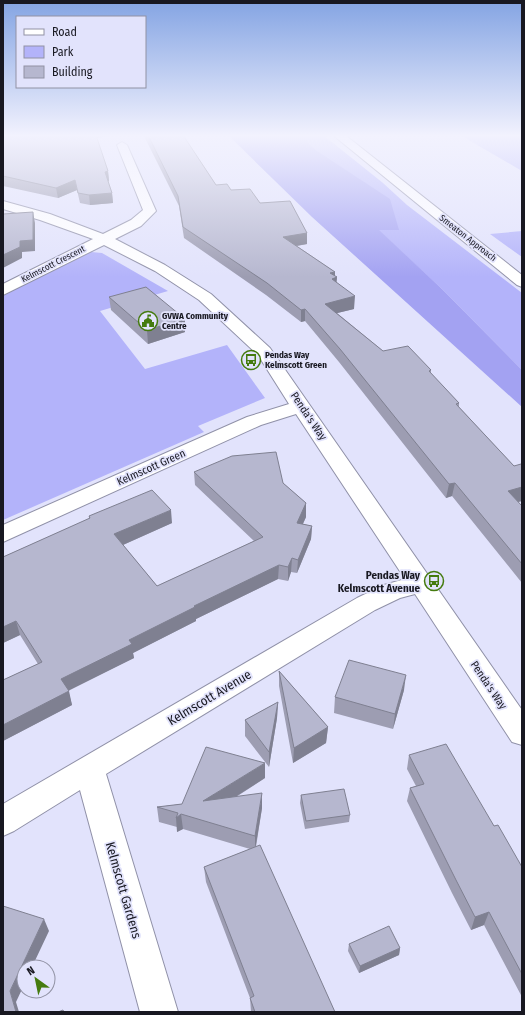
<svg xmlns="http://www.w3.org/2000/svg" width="525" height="1015" viewBox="0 0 525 1015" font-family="'Fira Sans Condensed',sans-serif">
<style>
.green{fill:#b3b3fa}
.forest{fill:#a3a2f2}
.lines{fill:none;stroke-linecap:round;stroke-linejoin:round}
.street-casing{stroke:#9091a8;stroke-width:2}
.street{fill:#fff;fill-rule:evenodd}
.wall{fill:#9d9db2}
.shaded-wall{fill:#7f8091}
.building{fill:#b6b7cf;stroke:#7f8091}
.labels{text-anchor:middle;stroke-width:3.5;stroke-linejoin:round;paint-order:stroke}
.far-street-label{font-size:9px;fill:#181821;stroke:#e2e3fc}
.far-poi-label{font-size:9px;font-weight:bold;fill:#181821;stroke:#e2e3fc;text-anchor:start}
.street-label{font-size:11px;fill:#181821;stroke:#e2e3fc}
.poi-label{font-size:11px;font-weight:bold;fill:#181821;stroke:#e2e3fc;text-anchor:end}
.near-street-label{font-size:13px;fill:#181821;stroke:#e2e3fc}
</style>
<rect width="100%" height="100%" fill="#e2e3fc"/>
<path class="green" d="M300,135H323L383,183L407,205L522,293V370L442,289L378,230L317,151Z
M460,135H522V171Z
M522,231V257L490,234Z
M91,252L102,253L168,291L100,311L145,369L227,345L265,398L198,426L204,432L3,520V296L84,254Z"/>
<path class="forest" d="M228,135H300L317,151L390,199L399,230H379L442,289L522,370V407L312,217Z"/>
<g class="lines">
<defs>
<path id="street" d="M333,135H345L522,275V287L517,285Z
M122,142L127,145L156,211L141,226L115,239L165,265L211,294L270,348L522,710V745L512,742L415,594L400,598L375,610L106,774L178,1012H140L80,790L14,831L3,836V804L357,598L384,585L405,579L296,414L261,425L3,542V525L247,417L289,404L258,355L199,300L155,271L104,245L3,295V284L93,239L40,220L3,209V201L50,214L103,234L131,220L143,210L117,145Z"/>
</defs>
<use href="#street" class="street-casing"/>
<use href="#street" class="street"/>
</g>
<path class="wall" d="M3,135H113L97,138L108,171L109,181L108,182L112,193L113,203L90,205L80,203L77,190L58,198L3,186Z
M139,135H183L216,185L231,190L260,203L307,233V244L297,246L335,272V276L337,277L336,282L354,309L337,313L383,351L431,370V374L459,403V407L514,466L522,465V501L518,502L522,506V583L452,496L446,498L339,362L305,321L301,322L266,295L184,238L179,206L144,136Z
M109,297L185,332L148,344L111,310Z
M194,472L283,483L306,503V517L303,524L312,526L311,539L297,573L291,572L288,581L278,579L196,619V621L133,653L134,658L68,690L72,705L3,741V680L38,664L20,635L3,643V557L89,519V516L172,523L123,545L157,586L254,541L195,485Z
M279,671L328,727L326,743L293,763L279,686Z
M404,690L393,729L334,713L335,697Z
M278,702L277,718L269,767L245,736V720Z
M409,755L494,826L522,867V997L484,925L471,930L452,893L407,801L410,788L416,786L407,769Z
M265,778L236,797L262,808L256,847L335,1012H251L250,998L206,882L204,867L250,849L183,829L177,832V827L159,822L157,807L182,804Z
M301,795L350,815L349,822L305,829L300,803Z
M349,944L400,948L399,955L359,973L348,951Z"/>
<path class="shaded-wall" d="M94,135H113L95,138Z
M108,171L109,181L106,182L105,172Z
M75,180L77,190L58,198L56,188Z
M112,193L113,203L90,205L89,195Z
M33,212L35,223V251L22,252V258L3,268V255L20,241Z
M307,233V244L283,248V237Z
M335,272V278L337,277L336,289L330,273Z
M355,296L354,309L325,316V304Z
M305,309V321L301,322V310Z
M185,319V332L148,344L147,330Z
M455,483L452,496L446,498L449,484Z
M522,487V501L505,505L508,491Z
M306,503V517L297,536V523Z
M171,510L172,523L116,548L114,534Z
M312,526L311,539L297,573L298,560Z
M292,558L291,572L288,581V567Z
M279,565L278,579L196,619V621L133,653L134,658L64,693L61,679L129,640L194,606Z
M16,621L20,635L3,643V627Z
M406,675L404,690L393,729L395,714Z
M69,691L72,705L3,741V725Z
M278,702L277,718L269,767V752Z
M328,727L326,743L293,763L294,748Z
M265,763V778L205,816L203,801Z
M262,793V808L255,850V836Z
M181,814L183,829L177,832L176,818Z
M489,912L484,925L471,930L475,917Z
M44,919L49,931L32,967H24V985L16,1002L19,1012H16L10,991Z
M400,948L399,955L359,973L360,966Z"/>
<path class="building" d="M3,135H96L108,171L105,172L112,193L89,195L78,193L75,180L56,188L3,176Z
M148,135H183L216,185L227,184L231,190L250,189L260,203L290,201L307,233L283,237L335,272L330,273L337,277L332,279L355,296L325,304L383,351L408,346L431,370L429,371L459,403L456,404L514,466L521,464L522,465V487L508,491L522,506V564L455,483L449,484L340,349L305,309L301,310L267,283L183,227L178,196Z
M33,212V240L20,241V247L3,255V214Z
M146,287L185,319L147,330L109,297Z
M276,452L283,483L306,503L297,523L312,526L298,560L292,558L288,567L279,565L194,606L195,607L129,640L132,644L61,679L69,691L3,725V680L42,662L16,621L3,627V557L90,518L89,516L152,490L171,510L114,534L157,586L263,537L194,472L232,456Z
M349,660L406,675L395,714L335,697Z
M279,671L328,727L294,748Z
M278,702L269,752L245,720Z
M446,744L494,826L498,825L522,867V974L489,912L475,917L456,880L410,788L424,784L409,755Z
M206,747L265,763L203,801L262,793L255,836L181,814L176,818L178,813L157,807L182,804Z
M344,789L350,815L306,821L301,795Z
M260,845L335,1012H255L250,998L254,996L204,867Z
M3,906L44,919L10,991L16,1012H3Z
M389,926L400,948L360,966L349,944Z
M63,1010L64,1012H58Z"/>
<linearGradient id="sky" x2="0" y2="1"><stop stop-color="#84a4e3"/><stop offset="0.49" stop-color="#f2f2fe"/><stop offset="1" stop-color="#f2f2fe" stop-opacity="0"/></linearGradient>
<rect width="525" height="277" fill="url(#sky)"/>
<defs>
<symbol id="civic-ring" viewBox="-11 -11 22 22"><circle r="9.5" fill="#e2e3fc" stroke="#457b0f" stroke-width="1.5"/><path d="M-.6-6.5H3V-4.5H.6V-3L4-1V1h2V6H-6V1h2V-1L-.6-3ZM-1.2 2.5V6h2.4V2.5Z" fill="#457b0f"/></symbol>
<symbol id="bus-ring" viewBox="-11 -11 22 22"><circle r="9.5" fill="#e2e3fc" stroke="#457b0f" stroke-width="1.5"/><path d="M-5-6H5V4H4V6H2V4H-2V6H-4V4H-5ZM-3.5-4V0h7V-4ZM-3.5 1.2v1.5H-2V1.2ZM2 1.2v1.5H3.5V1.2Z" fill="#457b0f"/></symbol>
</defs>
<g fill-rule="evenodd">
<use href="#civic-ring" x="137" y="310" width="22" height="22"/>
<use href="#bus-ring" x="240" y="349" width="22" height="22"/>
<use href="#bus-ring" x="423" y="570" width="22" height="22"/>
</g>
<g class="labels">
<g class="far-street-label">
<text transform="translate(468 238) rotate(38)" y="3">Smeaton Approach</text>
<text transform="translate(53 264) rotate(-27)" y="3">Kelmscott Crescent</text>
</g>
<g class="far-poi-label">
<text x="162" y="319">GVWA Community<tspan x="162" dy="10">Centre</tspan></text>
<text x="265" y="358">Pendas Way<tspan x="265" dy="10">Kelmscott Green</tspan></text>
</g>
<g class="street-label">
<text transform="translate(309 416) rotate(56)" y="4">Penda's Way</text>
<text transform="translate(151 467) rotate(-24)" y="4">Kelmscott Green</text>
<text transform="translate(489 685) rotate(56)" y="4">Penda's Way</text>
</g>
<g class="poi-label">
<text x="420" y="579">Pendas Way<tspan x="420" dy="13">Kelmscott Avenue</tspan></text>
</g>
<g class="near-street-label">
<text transform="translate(209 697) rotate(-31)" y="5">Kelmscott Avenue</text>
<text transform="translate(124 890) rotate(74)" y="5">Kelmscott Gardens</text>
</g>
</g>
<rect width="525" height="1015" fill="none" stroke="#181821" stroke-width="8"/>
<rect x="16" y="16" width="130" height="72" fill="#e2e3fc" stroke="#9192a4"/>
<rect x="24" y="29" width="20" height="6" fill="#ffffff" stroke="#9192a4"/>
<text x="52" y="36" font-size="12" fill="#181821">Road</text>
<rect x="24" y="46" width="20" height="12" fill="#b3b3fa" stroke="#9192a4"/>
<text x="52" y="56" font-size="12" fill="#181821">Park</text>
<rect x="24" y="66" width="20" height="12" fill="#b6b7cf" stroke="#9192a4"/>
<text x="52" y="76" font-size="12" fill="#181821">Building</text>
<g transform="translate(36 979) rotate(327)"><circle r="19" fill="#e2e3fc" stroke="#9192a4"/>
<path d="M0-3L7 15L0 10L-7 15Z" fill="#457b0f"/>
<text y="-6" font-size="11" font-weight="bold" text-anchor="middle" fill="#181821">N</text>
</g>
</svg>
